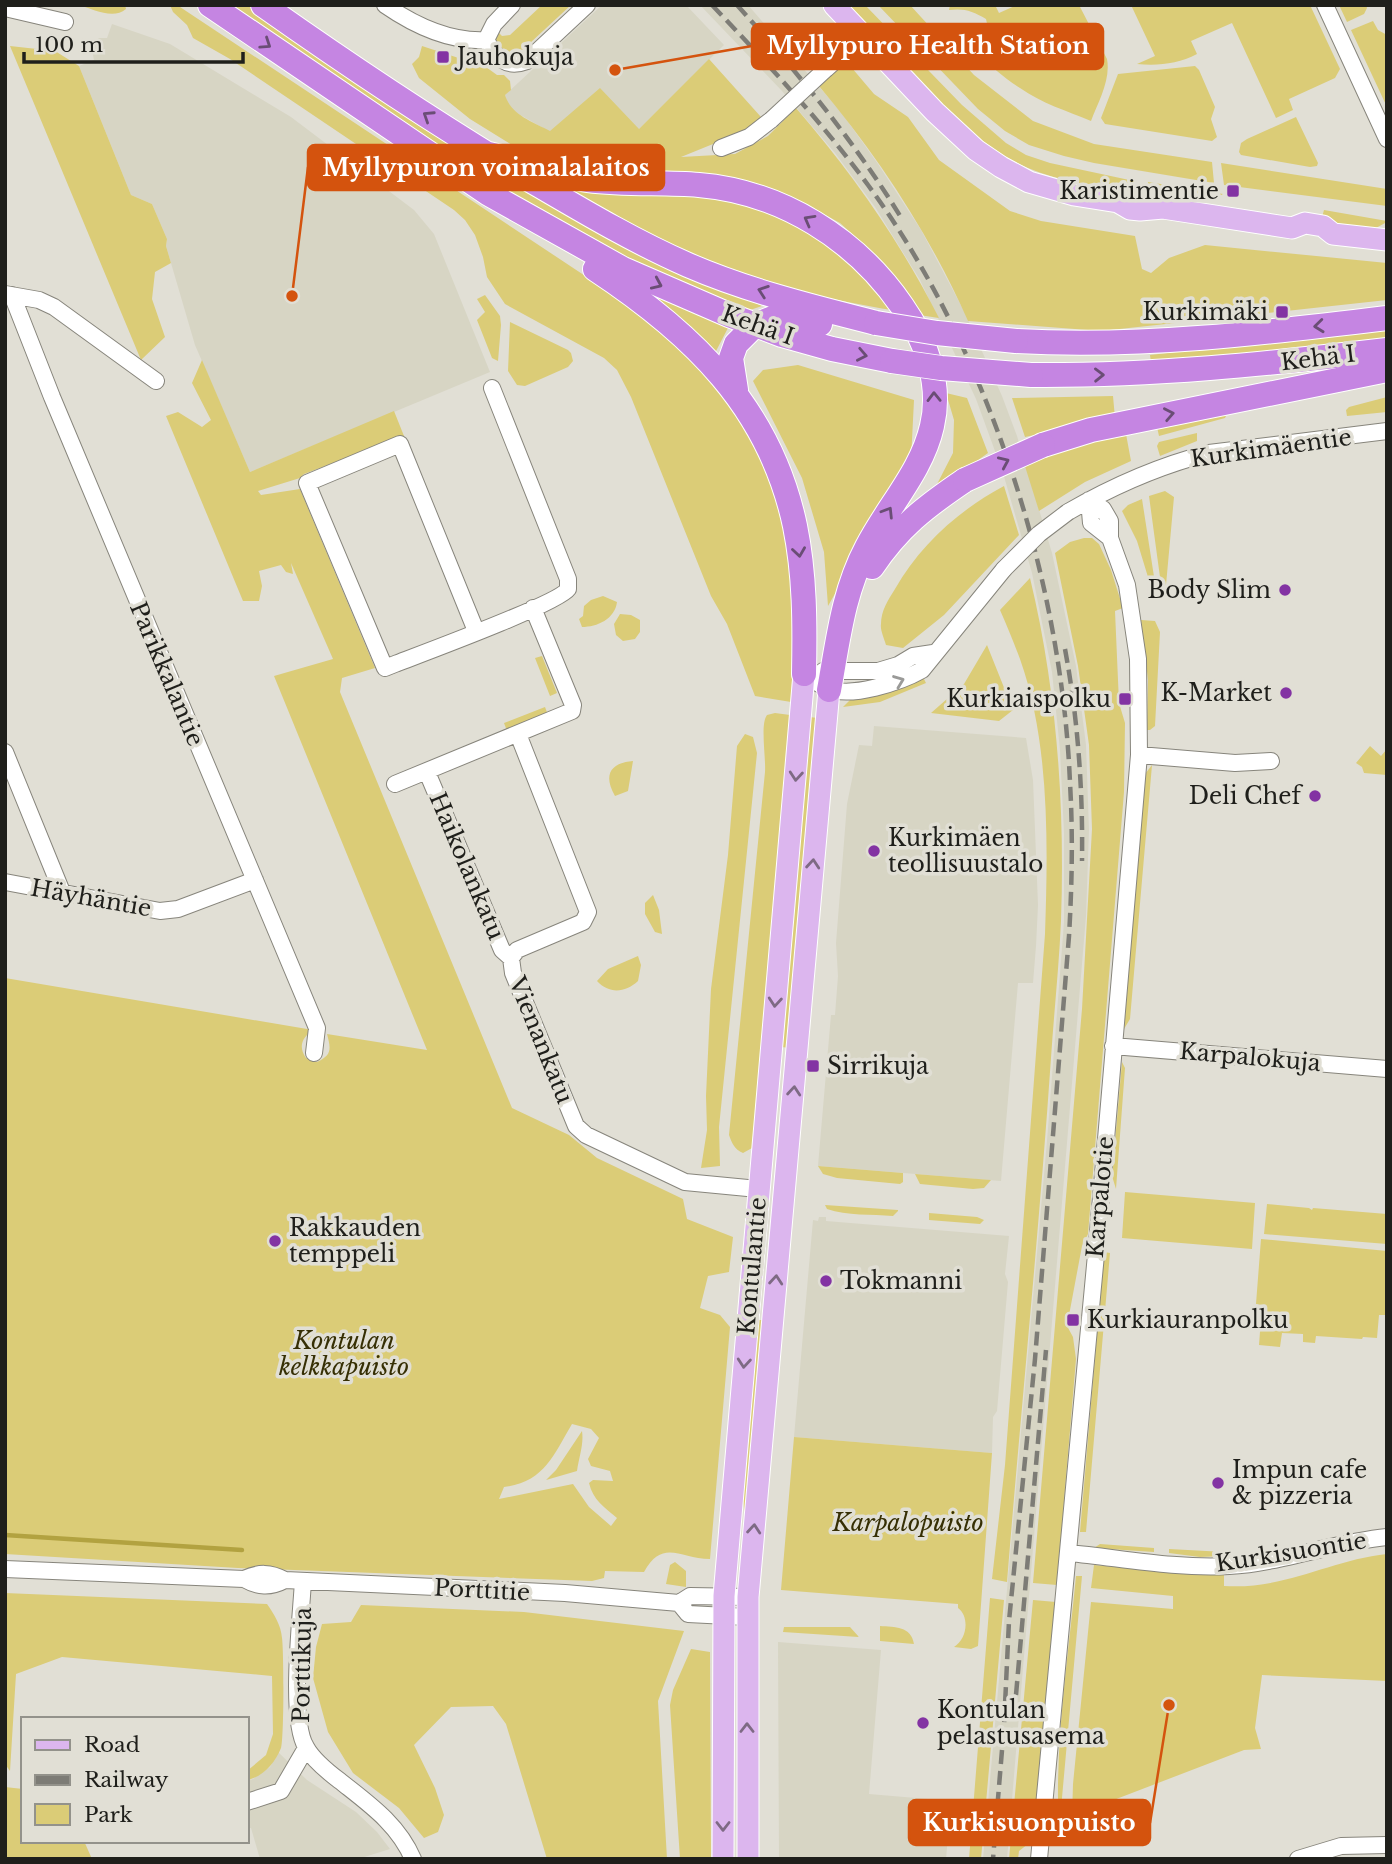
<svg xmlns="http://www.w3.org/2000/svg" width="1392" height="1864" viewBox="0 0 1392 1864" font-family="'Libre Baskerville',serif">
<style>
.built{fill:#d7d5c4}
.green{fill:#dbcc77;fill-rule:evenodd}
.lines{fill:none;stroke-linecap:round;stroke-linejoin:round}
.stream{stroke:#b2a240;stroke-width:4.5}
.minor-casing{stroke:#87857c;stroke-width:18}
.major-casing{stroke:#fff;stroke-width:23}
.highway-casing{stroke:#fff;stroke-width:26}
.minor{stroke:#fff;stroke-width:16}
.major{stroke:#dcb6ee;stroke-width:21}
.highway{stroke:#c585e2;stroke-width:24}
.rail{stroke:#7d7c76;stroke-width:4.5;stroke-dasharray:14 7;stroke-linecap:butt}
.minor-bridge-casing{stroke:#87857c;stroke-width:18;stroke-linecap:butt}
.highway-bridge-casing{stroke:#fff;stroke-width:26;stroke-linecap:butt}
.minor-bridge{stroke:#fff;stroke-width:16}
.highway-bridge{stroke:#c585e2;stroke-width:24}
.oneway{stroke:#6a4d75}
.oneway2{stroke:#9a9a98}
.oneway3{stroke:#7e6a84}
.poi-dot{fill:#8333a3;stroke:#e1dfd5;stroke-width:2.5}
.labels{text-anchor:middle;stroke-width:7;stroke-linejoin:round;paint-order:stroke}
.poi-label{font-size:23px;fill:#1f1f1b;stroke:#e1dfd5;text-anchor:start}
.street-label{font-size:23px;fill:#1f1f1b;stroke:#e1dfd5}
.park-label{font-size:23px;font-style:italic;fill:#362f04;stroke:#e1dfd5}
.leader{fill:none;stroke:#d4530e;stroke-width:2.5}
.callout-dot{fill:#d4530e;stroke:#e1dfd5;stroke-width:2.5}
.callout{fill:#d4530e;stroke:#d4530e;stroke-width:2.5}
.callout-label{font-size:24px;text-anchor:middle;font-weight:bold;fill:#fff}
</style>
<rect width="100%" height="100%" fill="#e1dfd5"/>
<path class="built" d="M602,5H665L667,7L686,5L724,45L639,129L550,132L517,113L508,105L505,95Z
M700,5H748L841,112L878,164L921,230L964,311L1002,396L1017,436L1052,553L1076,666L1086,745L1089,830L1086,916L1007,1859H983L1047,1141L1064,922V833L1060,750L1052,672L1032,573L1003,473L976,399L920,280L875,207L835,153L782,91Z
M112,24L170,44L291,117L414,210L434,234L490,372L250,472L195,345L166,246L167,239L152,204L131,195L79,66L94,60L92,50L93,43L99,38H107Z
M874,726L1026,738L1033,780L1038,905L1036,946L1033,983H1018L1001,1181L818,1166L831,1015H835L838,976L836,943L847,804L859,745L872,746Z
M819,1217H826V1221L1009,1236L1005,1274L1008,1282L997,1411L993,1417L992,1453L794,1437L813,1220L818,1221Z
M778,1642L881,1650L869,1794L951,1801L946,1859H779Z
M278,1752L307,1780L356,1812L377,1832L390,1849L358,1859H260L251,1828H247V1781L253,1779L270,1767Z"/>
<path class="green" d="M79,5H125L126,9C113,20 93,9 79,5Z
M170,5H177L635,309L719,385L774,482L789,543L794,634L791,702L755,696L727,624L711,596L631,397L617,370L604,358L505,304L487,277L483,257L475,235L465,220L454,210L230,59L193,38L187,25L173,12Z
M231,5H254L701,279L762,306L744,312L669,281L502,189Z
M542,5H571L516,56L500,53L492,39L498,32L502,36L510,35Z
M845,5H865L962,105L1006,143L1026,155L1050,163L1134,181L1132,192C1098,186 1060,182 1028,168C965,141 892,56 845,5Z
M878,5H910L974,75L1033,121L1094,144L1212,162L1214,183L1094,163L1064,156L1029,145L1005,131L978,109Z
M950,5H995L999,13L1017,5H1079L1107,59C1111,80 1098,102 1091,121C1067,111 1041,103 1020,88C1004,78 990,65 976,53L988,28L986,19C973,11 964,8 949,10Z
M1131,5H1310L1340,69L1335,78L1289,99L1293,110L1276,118L1232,23L1191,41L1197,54C1178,64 1158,66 1137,64L1155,56Z
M1339,5H1366L1367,8L1364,14L1347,22Z
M1373,21L1378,30L1387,35V107L1351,30Z
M10,46L55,51L79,66L131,195L152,204L167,239L166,246L171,263L155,272L152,299L165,337L141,360Z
M422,46L486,67L497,75H504L510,81L511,90L505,95C511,115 533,122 550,131L600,88L639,129L709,59L761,117L745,131L681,157L735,154L768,136L796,108C853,174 899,240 939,318L919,315L870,250L840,223L802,202L747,181L582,170L541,159L517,148L470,119L419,78L412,64L419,57Z
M846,61L874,94L908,117L939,160L1010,211L1041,221L1135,236L1142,269L1151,273L1169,258L1205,245L1387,263V300L1101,331L968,321C931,237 879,157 819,86Z
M1195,66L1199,70L1215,107L1211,119L1217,137L1212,141L1105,124L1101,118L1118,74Z
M1296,117L1318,163L1317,166L1310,167L1241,155L1239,152L1241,143L1247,139Z
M1221,163L1387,189V206L1224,185Z
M1148,182L1223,194C1200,209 1172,197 1147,192Z
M565,188L631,189L757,204L830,240L899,311C826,300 750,281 683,251C643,233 604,209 565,188Z
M1324,210L1387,221V222L1374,229L1321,221Z
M485,295L500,316L501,325L498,361L492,358L477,320L485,312L477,299Z
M657,296L729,326L715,353L655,301Z
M510,322L568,350L571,353L573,361L568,367L525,386L517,385L508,371Z
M1387,328V341L1151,362L1150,355Z
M202,360L250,472L394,411L404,436L304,474L300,478L258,491L261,495L300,489L375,668L342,678L340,692L512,1108L569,1135L597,1158L683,1199L687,1219L733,1237L729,1272L708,1276L700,1308L720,1315L730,1327L710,1559C680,1559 663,1538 644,1572L605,1571L604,1578L592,1581L238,1568L5,1554V978L313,1030C302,1038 298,1046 306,1058L317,1062C332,1055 331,1049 327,1034L427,1050L274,676L333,659L291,563L293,574L286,572L281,565L259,571L262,586L259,601H243L166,416L178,412L202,427L211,420L192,383ZM572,1424L591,1429L599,1438L588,1459L591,1466L610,1471L613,1481L593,1480L589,1483C593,1500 604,1507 617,1518L611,1526L589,1507L573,1484L499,1499L504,1487C544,1482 553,1456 572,1424Z
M798,365L914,400L911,460L828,606L824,552L802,478L753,381L763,370Z
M946,393L967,398L988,453L933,492L953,453L954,420Z
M1113,396L1115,418L1025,437L1012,398Z
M1387,397V412L1347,416L1346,410L1349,407Z
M1223,415L1226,416L1225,418L1159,436L1157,427Z
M1197,433V441L1160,456L1157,446L1159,442Z
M1126,434L1131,461L1085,482L1039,511L1024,463L1063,449Z
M1004,486L1019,535L944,615L903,648L886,645C884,638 880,630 881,624C881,611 888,600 895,589C920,545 959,510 1004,486Z
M1165,491L1174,497L1165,596L1162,592L1149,496Z
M1142,499L1157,596L1155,600L1137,541L1122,511L1128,505Z
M1084,538H1092L1099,544L1111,570L1123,608L1115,611L1119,703L1125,723L1124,792L1088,1234L1082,1246L1067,1326L1073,1337L1076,1359L1057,1585L1033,1583L1082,1009L1092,829L1089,745L1078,666L1055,553L1070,542Z
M1030,578C1057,690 1065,806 1061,921C1059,967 1054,1012 1051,1058C1039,1233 1021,1407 1007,1582L992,1579L1005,1465L1045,934C1048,847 1050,743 1020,659C1014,643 1007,626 1000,610Z
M603,596L617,602C615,619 597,627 582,627L579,619L583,616L584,606L591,600Z
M620,614L631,615L640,620V632L635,639L623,641L616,635L614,624Z
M1141,620L1155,621L1160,632L1155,726L1150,730H1147L1148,680Z
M987,645L1013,710L999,721L931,713L964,684Z
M542,656L557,693L550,696L535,658Z
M923,677L926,683L880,702L843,707L851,699L888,692Z
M545,707L548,715L507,731L504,723Z
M775,713L790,715L752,1148L743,1153C734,1149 732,1143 729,1135L765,772C766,757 760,724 767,715Z
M810,717L817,718L789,1048L782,1047Z
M745,734L753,737L757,753L719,1127L720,1166L701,1168L707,1130L706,1096L711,989L728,855L737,746Z
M1370,746L1381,756L1387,749V775L1364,773L1362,767L1356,763Z
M633,761L628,791L615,796C603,775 610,763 633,761Z
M1152,765L1130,1019L1124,1029L1145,774Z
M653,895L659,910L662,934L655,932L645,914V903Z
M638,956L641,965L638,981C625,993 609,994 597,981L608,969Z
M1122,1062L1125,1068L1116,1189L1112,1176Z
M818,1166L903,1173V1182L900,1184L837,1178L823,1174Z
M915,1174L991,1180L984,1188L973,1189L920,1184Z
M1125,1192L1255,1203L1252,1249L1122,1238Z
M1267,1204L1309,1208L1312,1210L1313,1208L1387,1214V1244L1264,1234Z
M825,1205L898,1210V1211L893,1216C872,1214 847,1216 827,1209Z
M929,1213L977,1217L984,1220L980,1224L929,1220Z
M1261,1239L1387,1251V1315H1379L1377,1338L1363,1337L1362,1339L1316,1336L1315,1343L1303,1342V1334L1282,1333L1280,1347L1259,1345L1262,1305L1256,1304Z
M1104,1252L1110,1253L1086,1532H1080Z
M756,1320H766L745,1516L742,1492Z
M582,1431C584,1444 579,1457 577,1471L546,1480L556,1470Z
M794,1437L992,1453L978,1646L971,1649L954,1647C967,1639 970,1617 958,1608V1604L781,1590Z
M1100,1544L1154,1548V1552L1094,1548Z
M1169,1549L1225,1552V1556L1200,1557L1169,1553Z
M1387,1554V1681L1262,1675L1255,1728L1261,1749L1244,1750L1072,1816L1073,1784L1091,1602L1173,1609V1596L1091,1588L1094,1565L1198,1574L1224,1573V1586C1285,1590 1330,1560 1387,1554Z
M675,1562L686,1571V1587L666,1584L670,1565Z
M1076,1576H1082L1059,1831C1054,1746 1068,1660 1076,1576Z
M5,1593L267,1604C274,1614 281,1625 282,1638C284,1652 284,1739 281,1748C275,1763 263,1777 247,1780V1771L266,1755L273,1734L272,1676L62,1657L16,1674L10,1771L5,1764Z
M990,1598L1004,1600L981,1859H969Z
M1033,1600L1056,1602L1037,1812L1028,1844L1019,1851L1018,1859H1009Z
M361,1605L524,1612L684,1631L658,1701L667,1859H547L506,1724L493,1706L451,1707L414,1745L435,1788L444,1815L438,1832L424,1838L399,1808L353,1773L328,1732L313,1678L316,1647L322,1624L351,1622Z
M880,1626C895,1627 911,1626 914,1644L880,1641Z
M784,1627H850L859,1637L783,1632Z
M691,1649L710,1652L711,1859H680L670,1705L673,1690Z
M5,1787L23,1789V1841H84L92,1859H5Z"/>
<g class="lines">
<path class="stream" d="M5,1535L242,1550"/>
<defs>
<path id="minor" d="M385,5C414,25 450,42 486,40
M1325,5L1387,139
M5,8L65,22
M486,40C496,58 506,69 527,61L587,5
M486,40L494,24L512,5
M826,69L863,36
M721,148L749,137L771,120
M5,294L39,300L54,307L156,381
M12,295L52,397L317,1028L314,1053
M1089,500L1091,523L1110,538
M1068,512C1113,486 1158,466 1209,453L1387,431
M476,631L400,444L307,483L385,668L395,664C421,654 559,603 568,589V579L492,388
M823,671H878L898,665L913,656L933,653
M804,674C811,679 819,685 827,688C850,699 901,682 922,670L1004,569
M518,734L588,912L583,922L517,950L511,958L513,973L576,1126L586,1135L685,1182L758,1189
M5,752L62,892
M1139,755L1235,763L1271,761
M427,772L502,950L511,958
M395,784L572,711L573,705L533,608
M5,882L160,911L178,909L255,880
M1113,1046L1387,1069
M1069,1553C1121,1558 1176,1569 1229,1566C1282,1563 1334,1542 1387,1537
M5,1569L244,1579C258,1587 270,1588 285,1580
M244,1579C259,1572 270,1572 285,1580L565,1593L679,1603L690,1596L748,1597
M303,1581C301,1618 289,1719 306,1747C313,1760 328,1772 340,1781C369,1804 398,1824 413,1859
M679,1603L688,1614L747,1617
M247,1802L281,1791L306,1748
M1039,1859L1097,1244L1139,755L1138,659L1127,585L1110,538V521L1103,509L1089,500
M1298,1859L1341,1846L1387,1845"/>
<path id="major" d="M834,5L935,112L976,150L1001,167L1029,182L1074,195L1118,202L1130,209L1140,210L1163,208L1292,228L1305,223L1323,226L1333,234L1387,240
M723,1859L724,1596L804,674
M748,1859V1597L829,690"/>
<path id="highway" d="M210,5L489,194L623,269L729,315L782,335L832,349L892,361
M263,5C348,65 435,123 525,177C578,208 631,240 688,265C748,291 813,307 876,323
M485,153C504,158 523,162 542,167C557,171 572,178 588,180C625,185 662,182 699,185C782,192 856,239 902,306C926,340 942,384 932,426C922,471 888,506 867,547C843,592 838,641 829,690
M595,269C692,333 770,407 795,526C805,575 805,624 804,674
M1016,341C1141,348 1264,333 1387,318
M1031,375C1151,376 1268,364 1387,350
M736,390L731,358L736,344L755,325L778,316L820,324
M1043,445L1091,430L1387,370
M872,567C899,527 925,507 965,480"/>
</defs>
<use href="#minor" class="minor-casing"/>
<use href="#major" class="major-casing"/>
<use href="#highway" class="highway-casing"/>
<use href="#minor" class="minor"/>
<use href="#major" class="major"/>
<use href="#highway" class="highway"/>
<path class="rail" d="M712,5C767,63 821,121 868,185C988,348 1062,581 1070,783C1073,834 1072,885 1069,936L1035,1359L1009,1621L1004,1726L993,1859
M737,5C798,73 855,142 902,219
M1065,649C1078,719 1083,790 1082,861
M1016,1695L1046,1350"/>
<defs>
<path id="minor-bridge" d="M771,120L826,69
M1004,569L1039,534L1068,512"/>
<path id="highway-bridge" d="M876,323L937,333L1016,341
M892,361L941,368L1031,375
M965,480L1043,445"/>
</defs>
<use href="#minor-bridge" class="minor-bridge-casing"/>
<use href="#highway-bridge" class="highway-bridge-casing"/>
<use href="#minor-bridge" class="minor-bridge"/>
<use href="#highway-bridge" class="highway-bridge"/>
</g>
<defs><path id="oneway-chevron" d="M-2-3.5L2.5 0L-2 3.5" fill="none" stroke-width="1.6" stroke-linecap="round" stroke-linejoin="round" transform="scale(1.75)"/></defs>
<g class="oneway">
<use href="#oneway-chevron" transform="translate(266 44) rotate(34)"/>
<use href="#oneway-chevron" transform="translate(428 116) rotate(-147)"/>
<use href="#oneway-chevron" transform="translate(809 220) rotate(-151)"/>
<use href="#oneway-chevron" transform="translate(657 284) rotate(24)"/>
<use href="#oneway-chevron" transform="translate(763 291) rotate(-161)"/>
<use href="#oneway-chevron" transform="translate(1319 326) rotate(174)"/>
<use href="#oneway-chevron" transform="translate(862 355) rotate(11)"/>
<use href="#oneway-chevron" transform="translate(1099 375) rotate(-1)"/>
<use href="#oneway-chevron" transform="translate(934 397) rotate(-91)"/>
<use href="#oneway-chevron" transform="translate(1169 414) rotate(-11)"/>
<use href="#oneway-chevron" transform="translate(1004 462) rotate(-24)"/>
<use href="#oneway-chevron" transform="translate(888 512) rotate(-58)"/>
<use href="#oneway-chevron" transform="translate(799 552) rotate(82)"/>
</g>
<use class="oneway2" href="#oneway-chevron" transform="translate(899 681) rotate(-21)"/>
<g class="oneway3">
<use href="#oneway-chevron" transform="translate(796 776) rotate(95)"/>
<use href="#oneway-chevron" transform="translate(813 864) rotate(-85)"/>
<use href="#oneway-chevron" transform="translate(775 1002) rotate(95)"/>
<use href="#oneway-chevron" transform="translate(794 1091) rotate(-85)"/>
<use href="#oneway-chevron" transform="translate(776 1280) rotate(-85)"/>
<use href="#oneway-chevron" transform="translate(744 1363) rotate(95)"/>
<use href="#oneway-chevron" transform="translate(754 1529) rotate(-85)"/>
<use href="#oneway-chevron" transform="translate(747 1728) rotate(-90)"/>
<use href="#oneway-chevron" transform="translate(723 1826) rotate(90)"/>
</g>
<g class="poi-dot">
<rect x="436" y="50" width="14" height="14" rx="3.5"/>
<rect x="1226" y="184" width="14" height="14" rx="3.5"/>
<rect x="1275" y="305" width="14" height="14" rx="3.5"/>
<circle cx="1285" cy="590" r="7"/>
<circle cx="1286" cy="693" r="7"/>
<rect x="1118" y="692" width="14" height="14" rx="3.5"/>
<circle cx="1315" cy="796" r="7"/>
<circle cx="874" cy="851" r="7"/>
<rect x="806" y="1059" width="14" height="14" rx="3.5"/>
<circle cx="275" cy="1241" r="7"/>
<circle cx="826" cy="1281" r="7"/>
<rect x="1066" y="1313" width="14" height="14" rx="3.5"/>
<circle cx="1218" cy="1483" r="7"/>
<circle cx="923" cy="1723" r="7"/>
</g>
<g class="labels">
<g class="poi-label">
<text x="457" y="65">Jauhokuja</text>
<text x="1219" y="199" text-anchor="end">Karistimentie</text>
<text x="1268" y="320" text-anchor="end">Kurkimäki</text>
<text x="1271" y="598" text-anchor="end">Body Slim</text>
<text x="1272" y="701" text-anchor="end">K-Market</text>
<text x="1111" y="707" text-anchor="end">Kurkiaispolku</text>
<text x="1301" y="804" text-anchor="end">Deli Chef</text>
<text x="888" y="846">Kurkimäen<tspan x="888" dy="26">teollisuustalo</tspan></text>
<text x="827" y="1074">Sirrikuja</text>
<text x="289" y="1236">Rakkauden<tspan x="289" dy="26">temppeli</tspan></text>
<text x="840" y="1289">Tokmanni</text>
<text x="1087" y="1328">Kurkiauranpolku</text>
<text x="1232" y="1478">Impun cafe<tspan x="1232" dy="26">&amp; pizzeria</tspan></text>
<text x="937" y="1718">Kontulan<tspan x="937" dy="26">pelastusasema</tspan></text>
</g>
<g class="street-label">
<text transform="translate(758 325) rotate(20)" y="8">Kehä I</text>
<text transform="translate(1318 358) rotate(-7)" y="8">Kehä I</text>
<text transform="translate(1271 448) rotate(-8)" y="8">Kurkimäentie</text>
<text transform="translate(167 674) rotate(67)" y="8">Parikkalantie</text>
<text transform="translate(467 866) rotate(67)" y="8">Haikolankatu</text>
<text transform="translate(91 898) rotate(10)" y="8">Häyhäntie</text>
<text transform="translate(541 1040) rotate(68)" y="8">Vienankatu</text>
<text transform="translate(1250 1057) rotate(5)" y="8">Karpalokuja</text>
<text transform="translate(1100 1197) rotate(-85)" y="8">Karpalotie</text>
<text transform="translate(752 1266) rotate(-85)" y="8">Kontulantie</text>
<text transform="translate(1291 1552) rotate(-9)" y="8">Kurkisuontie</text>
<text transform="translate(482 1590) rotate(3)" y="8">Porttitie</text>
<text transform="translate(302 1665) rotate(-89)" y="8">Porttikuja</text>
</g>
<g class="park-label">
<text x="344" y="1349">Kontulan<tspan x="344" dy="26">kelkkapuisto</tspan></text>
<text x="908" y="1531">Karpalopuisto</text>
</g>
</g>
<path class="leader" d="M615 70L752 46M292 296L308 167M1169 1705L1150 1823"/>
<g class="callout-dot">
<circle cx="615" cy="70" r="7"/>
<circle cx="292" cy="296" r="7"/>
<circle cx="1169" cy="1705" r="7"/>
</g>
<g class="callout">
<rect x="752" y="24" width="351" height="45" rx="7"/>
<rect x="308" y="145" width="356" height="45" rx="7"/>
<rect x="909" y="1800" width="241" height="45" rx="7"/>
</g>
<g class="callout-label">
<text x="928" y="54">Myllypuro Health Station</text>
<text x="486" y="176">Myllypuron voimalalaitos</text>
<text x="1029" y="1831">Kurkisuonpuisto</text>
</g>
<rect width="1392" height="1864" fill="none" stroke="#1f1f1b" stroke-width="14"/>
<rect x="21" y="1717" width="228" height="126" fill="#e1dfd5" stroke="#93928b" stroke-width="2"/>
<rect x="35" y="1740" width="35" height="10" fill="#dcb6ee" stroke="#93928b" stroke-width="2"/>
<text x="84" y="1752" font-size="21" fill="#1f1f1b">Road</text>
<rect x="35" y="1775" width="35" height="10" fill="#7d7c76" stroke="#93928b" stroke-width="2"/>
<text x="84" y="1787" font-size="21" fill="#1f1f1b">Railway</text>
<rect x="35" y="1804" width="35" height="21" fill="#dbcc77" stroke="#93928b" stroke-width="2"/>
<text x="84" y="1822" font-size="21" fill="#1f1f1b">Park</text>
<path d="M24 52v10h219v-10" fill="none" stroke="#1f1f1b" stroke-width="3.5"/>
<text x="35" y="52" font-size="21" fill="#1f1f1b" stroke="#e1dfd5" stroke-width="5" paint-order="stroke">100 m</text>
</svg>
